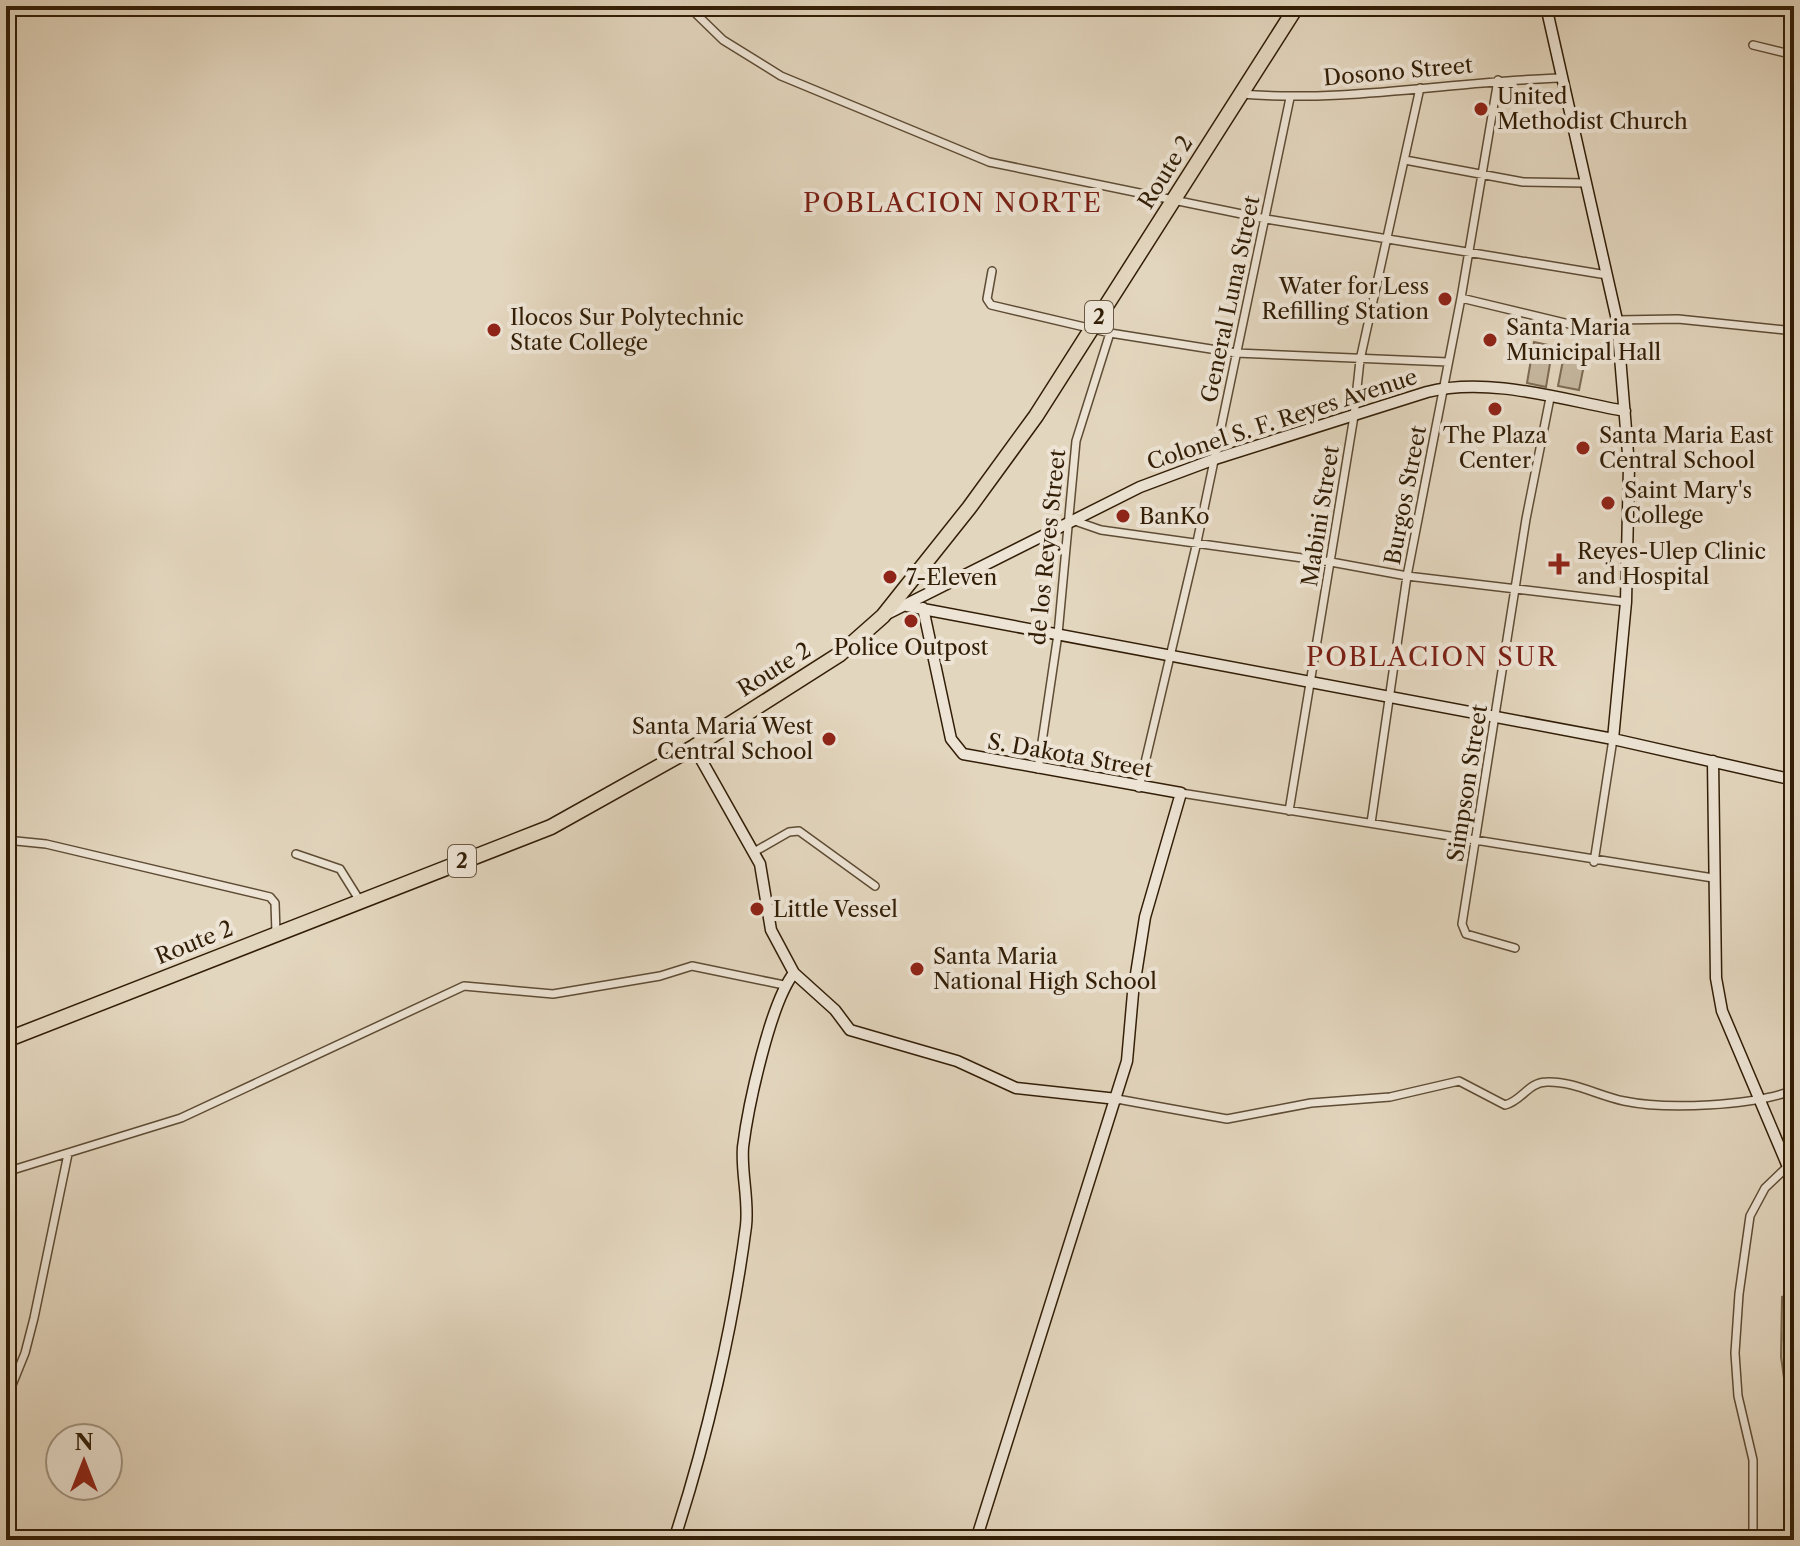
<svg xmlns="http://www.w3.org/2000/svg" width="1800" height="1546" viewBox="0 0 1800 1546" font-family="'Libre Caslon Text',serif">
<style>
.cemetery{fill:url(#cemetery-stones);stroke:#7c6a52;stroke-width:2}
.pitch{fill:#c5b79f;stroke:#7c6a52;stroke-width:2}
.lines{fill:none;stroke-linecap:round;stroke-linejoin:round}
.street-casing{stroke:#5e4c34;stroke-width:10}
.secondary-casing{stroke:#321e06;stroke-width:13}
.highway-casing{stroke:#321e06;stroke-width:17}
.street{stroke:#ede4d5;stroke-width:7}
.secondary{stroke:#ede4d5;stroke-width:10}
.highway{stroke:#e3d6be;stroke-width:14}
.poi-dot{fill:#8f2418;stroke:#ede4d5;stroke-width:3}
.labels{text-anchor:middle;stroke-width:8;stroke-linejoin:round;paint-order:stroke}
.shield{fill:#ede4d5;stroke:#6a5944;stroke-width:2}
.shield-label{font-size:20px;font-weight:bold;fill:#321e06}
.street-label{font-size:22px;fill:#321e06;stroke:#ede4d5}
.poi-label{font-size:22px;fill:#321e06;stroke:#ede4d5;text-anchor:start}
.quarter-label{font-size:26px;letter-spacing:2px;fill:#7a1f14;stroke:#ede4d5}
</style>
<defs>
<pattern id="cemetery-stones" width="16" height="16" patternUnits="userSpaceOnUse" patternTransform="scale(2)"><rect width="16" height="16" fill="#c5b79f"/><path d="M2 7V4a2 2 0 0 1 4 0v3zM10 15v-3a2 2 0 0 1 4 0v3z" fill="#aa9d87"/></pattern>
</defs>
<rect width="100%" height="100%" fill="#e3d6be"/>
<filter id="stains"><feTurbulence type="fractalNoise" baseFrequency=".0025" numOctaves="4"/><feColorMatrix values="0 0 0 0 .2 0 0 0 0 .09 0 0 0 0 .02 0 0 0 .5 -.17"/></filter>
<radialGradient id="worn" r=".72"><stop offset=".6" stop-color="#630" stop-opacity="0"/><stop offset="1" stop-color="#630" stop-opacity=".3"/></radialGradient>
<path class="cemetery" d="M1794,1292V1410L1788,1406L1781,1357L1782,1297Z"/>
<path class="pitch" d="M1534,342L1553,346L1546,387L1527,383Z
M1565,350L1586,355L1579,390L1558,386Z"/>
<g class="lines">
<defs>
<path id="street" d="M688,6L723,40L781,76L989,162L1266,219L1607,275
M1753,45L1794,55
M1241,94C1347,103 1454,81 1561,78
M1405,160L1523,182L1585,183
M992,271L987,299L991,305L1110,333L1236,353L1448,362
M1461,298L1619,336
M1617,320L1678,319L1794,331
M1075,521L1101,530L1331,562L1407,576L1626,602
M1038,769L1058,634L1076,441L1110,333
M1139,788L1197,542L1290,98
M1181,793L1713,878
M1289,811L1354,416L1360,360L1420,88
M1371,823L1407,576L1461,298L1498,80
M6,840L46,844L270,897L275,903L276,933
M754,852L789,832L799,831L875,886
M296,854L340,869L360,901
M1594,862L1613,739
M1515,948L1466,934L1462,924L1526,519L1550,398
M1117,1099L1227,1119L1311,1103L1390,1097L1459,1081L1505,1105C1522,1101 1528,1082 1547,1082C1573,1081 1599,1096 1624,1101C1667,1110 1753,1106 1794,1090
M6,1172L181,1118L464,986L553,994L660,976L692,966L784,985
M6,1400L25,1353L34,1318L68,1154
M1753,1540V1460L1738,1396L1735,1353L1739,1294L1750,1216L1765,1188L1787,1167"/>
<path id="secondary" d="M1546,6L1617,320L1629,466L1626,602L1613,739
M907,606L1613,739L1794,780
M923,608L951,739L963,754L1181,793L1145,917L1133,993L1127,1061L976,1540
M885,615L1140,487L1215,459L1427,392C1489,376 1563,400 1625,411
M694,747L760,864L771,930L794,973L835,1010L850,1030L957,1061L1016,1088L1117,1099
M1713,761L1716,978L1722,1011L1794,1181
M674,1540C706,1443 733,1327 746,1226C749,1199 741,1173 743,1147C748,1107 770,1003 794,973"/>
<path id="highway" d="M6,1040L551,827L694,747L840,654L883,616L969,508L1036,416L1297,6"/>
</defs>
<use href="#street" class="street-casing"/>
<use href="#secondary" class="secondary-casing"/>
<use href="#highway" class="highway-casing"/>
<use href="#street" class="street"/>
<use href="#secondary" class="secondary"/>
<use href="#highway" class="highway"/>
</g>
<g class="poi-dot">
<circle cx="1481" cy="109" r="8"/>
<circle cx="1445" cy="299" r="8"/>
<circle cx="494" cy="330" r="8"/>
<circle cx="1490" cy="340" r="8"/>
<circle cx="1495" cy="409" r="8"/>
<circle cx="1583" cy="448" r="8"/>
<circle cx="1608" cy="503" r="8"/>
<circle cx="1123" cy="516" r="8"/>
<path d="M1555 552h8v8h8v8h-8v8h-8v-8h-8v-8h8z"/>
<circle cx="890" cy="577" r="8"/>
<circle cx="911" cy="621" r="8"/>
<circle cx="829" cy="739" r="8"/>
<circle cx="757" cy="909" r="8"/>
<circle cx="917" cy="969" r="8"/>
</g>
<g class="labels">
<g class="shield">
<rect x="1085" y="301" width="28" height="32" rx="6"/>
<rect x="448" y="845" width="28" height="32" rx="6"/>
</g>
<g class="shield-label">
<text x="1099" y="324">2</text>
<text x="462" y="868">2</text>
</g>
<g class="street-label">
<text transform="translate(1398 71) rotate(-5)" y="8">Dosono Street</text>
<text transform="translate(1165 172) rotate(-58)" y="8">Route 2</text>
<text transform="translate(1230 299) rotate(-78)" y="8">General Luna Street</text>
<text transform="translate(1282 419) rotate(-18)" y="8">Colonel S. F. Reyes Avenue</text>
<text transform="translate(1405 495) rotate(-79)" y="8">Burgos Street</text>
<text transform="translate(1320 516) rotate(-81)" y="8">Mabini Street</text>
<text transform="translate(1047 547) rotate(-84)" y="8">de los Reyes Street</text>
<text transform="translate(774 669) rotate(-32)" y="8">Route 2</text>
<text transform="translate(1070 755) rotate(10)" y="8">S. Dakota Street</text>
<text transform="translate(1467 783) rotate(-81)" y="8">Simpson Street</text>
<text transform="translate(194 942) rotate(-22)" y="8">Route 2</text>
</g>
<g class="poi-label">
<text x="1497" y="104">United<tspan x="1497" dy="25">Methodist Church</tspan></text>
<text x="1429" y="294" text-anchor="end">Water for Less<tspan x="1429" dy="25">Refilling Station</tspan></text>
<text x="510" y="325">Ilocos Sur Polytechnic<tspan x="510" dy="25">State College</tspan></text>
<text x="1506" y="335">Santa Maria<tspan x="1506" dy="25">Municipal Hall</tspan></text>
<text x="1495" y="443" text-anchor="middle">The Plaza<tspan x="1495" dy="25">Center</tspan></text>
<text x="1599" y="443">Santa Maria East<tspan x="1599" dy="25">Central School</tspan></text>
<text x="1624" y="498">Saint Mary's<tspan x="1624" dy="25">College</tspan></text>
<text x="1139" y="524">BanKo</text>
<text x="1577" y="559">Reyes-Ulep Clinic<tspan x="1577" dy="25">and Hospital</tspan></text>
<text x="906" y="585">7-Eleven</text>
<text x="911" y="655" text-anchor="middle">Police Outpost</text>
<text x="813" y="734" text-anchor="end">Santa Maria West<tspan x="813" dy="25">Central School</tspan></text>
<text x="773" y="917">Little Vessel</text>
<text x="933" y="964">Santa Maria<tspan x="933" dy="25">National High School</tspan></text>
</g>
<g class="quarter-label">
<text x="953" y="212">POBLACION NORTE</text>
<text x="1432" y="666">POBLACION SUR</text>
</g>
</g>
<rect width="1800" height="1546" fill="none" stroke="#e3d6be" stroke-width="32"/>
<rect x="8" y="8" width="1784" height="1530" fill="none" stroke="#321e06" stroke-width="4"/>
<rect x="16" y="16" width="1768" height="1514" fill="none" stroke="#321e06" stroke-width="2"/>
<g transform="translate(84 1462)"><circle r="38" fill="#ede4d5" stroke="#a29582" stroke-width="2"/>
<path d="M0-6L14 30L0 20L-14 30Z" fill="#8f2418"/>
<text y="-12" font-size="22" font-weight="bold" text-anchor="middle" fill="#321e06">N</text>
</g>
<rect width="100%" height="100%" filter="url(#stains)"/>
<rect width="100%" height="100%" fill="url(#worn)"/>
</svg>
